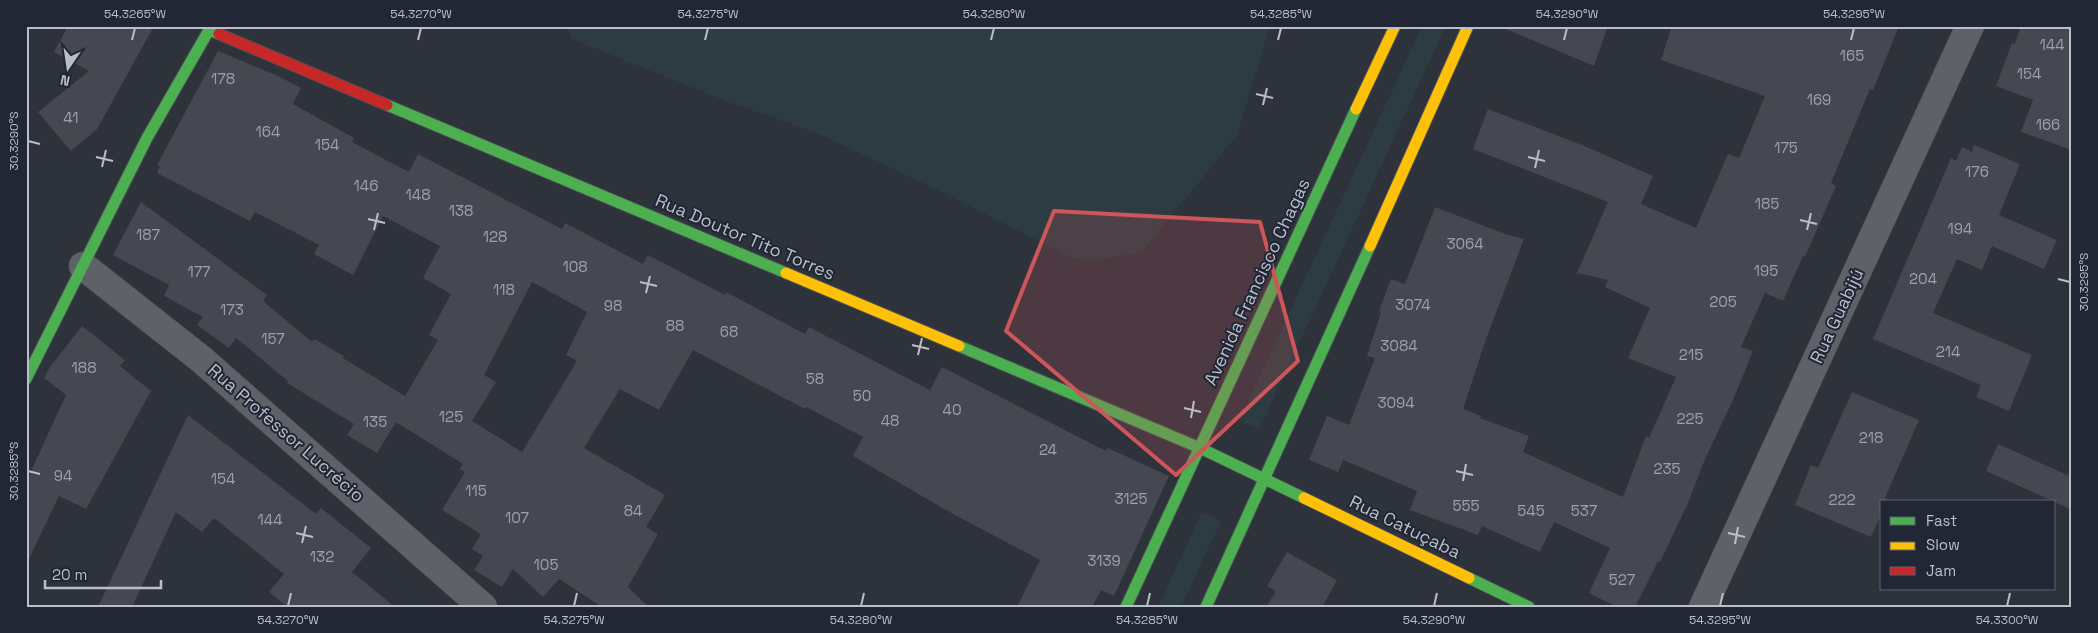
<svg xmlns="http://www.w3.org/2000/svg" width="2098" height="633" viewBox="0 0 2098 633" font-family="'Space Grotesk',sans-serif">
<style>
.green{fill:#2c3c41}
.building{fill:#454850;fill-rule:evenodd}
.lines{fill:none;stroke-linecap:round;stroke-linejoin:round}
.street-casing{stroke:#4a4d53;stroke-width:29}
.fast-casing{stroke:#4a4d53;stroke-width:13}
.slow-casing{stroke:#4a4d53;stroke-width:13}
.jam-casing{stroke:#4a4d53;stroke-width:13}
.street{stroke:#5e6168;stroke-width:28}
.fast{stroke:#4caf50;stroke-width:11}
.slow{stroke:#ffc107;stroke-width:11}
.jam{stroke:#c62828;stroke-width:11}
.marked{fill:#ce5559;fill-opacity:0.2;stroke:#ce5559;stroke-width:4;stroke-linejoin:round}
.ticks{fill:none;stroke:#babeca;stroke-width:2}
.labels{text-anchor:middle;stroke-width:4;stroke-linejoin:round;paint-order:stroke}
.number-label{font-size:15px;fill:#9da0ac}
.street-label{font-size:18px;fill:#babeca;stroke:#212735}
.neatline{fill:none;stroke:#babeca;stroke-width:2}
.ticks-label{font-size:12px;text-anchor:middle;fill:#babeca}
</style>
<rect width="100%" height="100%" fill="#2e323b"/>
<path class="green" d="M567,26H1270L1237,135L1142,252L1092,261L1072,258L944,193L817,133L728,102L572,39Z
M1422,26H1446L1259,430L1239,421Z
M1202,512L1221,521L1181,607H1158Z"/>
<path class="building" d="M68,26H154L97,129L71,151L38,112L89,71L54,52Z
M1499,26H1608L1594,66Z
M1672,26H1899L1873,90L1870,89L1831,183L1836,186L1805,257L1803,256L1783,301L1765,293L1741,347L1753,351L1733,400L1705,459L1688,503L1660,562L1658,561L1635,607H1617L1589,593L1610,548L1554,522L1540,552L1482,526L1478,535L1410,510L1417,491L1343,460L1338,472L1309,460L1327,416L1349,425L1375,358L1367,356L1381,312L1379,311L1391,279L1405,284L1435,207L1508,235L1524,239L1486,339L1463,409L1481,416L1480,418L1529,436L1523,452L1623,497L1646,436L1649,438L1676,377L1628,358L1650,308L1605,287L1608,280L1577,273L1608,202L1473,149L1488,109L1582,145L1653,176L1641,204L1696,228L1728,154L1739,158L1765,96L1661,60Z
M2021,26H2072V150L2021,132L2033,100L1996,86L2012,43L2015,44Z
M218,51L276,75L301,88L293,104L354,138L352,142L409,172L418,154L562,229L565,223L643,264L648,255L725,295L726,292L805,334L809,327L930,390L942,367L1106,451L1108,448L1169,476L1114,596L1101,590L1092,607H1017L1040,560L953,514L853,456L863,437L806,407L805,409L693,350L659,410L620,389L584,448L665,495L646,527L658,534L628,587L648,607H602L559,579L543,597L513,569L502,587L474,570L483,556L472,549L481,534L442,510L465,472L460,469L463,464L396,422L377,453L347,435L354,424L287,383L288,381L236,338L229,348L197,325L203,317L164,296L169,285L113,255L141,202L267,295L263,301L312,342L314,339L344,356L343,358L405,396L438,340L429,335L451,294L423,278L440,246L383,216L353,275L314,254L319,245L255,212L250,221L157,173L160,166L157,165ZM532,282L587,312L566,355L577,361L522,452L472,421L496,382L484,375Z
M1974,145L2020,164L1999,215L2057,240L2044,269L1992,246L1982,270L1957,259L1933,313L2032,355L2009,411L1976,397L1981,385L1873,339L1951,158L1956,161L1962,147L1972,152Z
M82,326L125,360L120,366L151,391L86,509L59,496L26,565V482L66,395L44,378L50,367Z
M1852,392L1919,420L1885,498L1888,499L1886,502H1882V513L1871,537L1795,505L1811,465L1818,468Z
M188,415L316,514L321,508L371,548L352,572L395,607H287L269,592L284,574L214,518L202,532L176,512L132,607H98Z
M1998,444L2072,477V510L1986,471Z
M1287,552L1337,580L1322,607H1266L1276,591L1267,586Z"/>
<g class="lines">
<defs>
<path id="street" d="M83,266L201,359L483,607
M1703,607L1970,26"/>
<path id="fast" d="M387,105L786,273
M959,346L1200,448L1304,498
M26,379L147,138L209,30L219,34
M1469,578L1529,607
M1126,607L1356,109
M1206,607L1370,246"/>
<path id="slow" d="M1356,109L1395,26
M1370,246L1468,26
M786,273L959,346
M1304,498L1469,578"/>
<path id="jam" d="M219,34L387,105"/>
</defs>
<use href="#street" class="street-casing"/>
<use href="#fast" class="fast-casing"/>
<use href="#slow" class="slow-casing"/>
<use href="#jam" class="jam-casing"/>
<use href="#street" class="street"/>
<use href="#fast" class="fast"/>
<use href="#slow" class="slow"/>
<use href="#jam" class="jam"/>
</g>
<path class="marked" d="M1054,211L1260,222L1298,361L1176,475L1006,331Z"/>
<path class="ticks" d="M132,40L135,28M418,40L421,28M705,40L708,28M991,40L994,28M1278,40L1281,28M1564,40L1567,28M1851,40L1854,28M1256,94L1273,98M1263,105L1267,88M28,141L40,144M96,157L113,161M1528,157L1545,161M102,167L106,150M1535,168L1539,150M368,219L385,223M1800,220L1817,224M374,230L378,213M1807,230L1811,213M2058,279L2070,282M640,282L657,286M646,293L650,276M912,345L929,349M918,355L922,338M1184,408L1201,412M1191,418L1194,401M28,471L40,474M1456,471L1473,475M1463,481L1466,464M296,533L313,537M1728,533L1745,537M302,543L306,526M1735,544L1738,527M288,606L291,593M574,606L577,593M861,606L864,593M1147,606L1150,593M1434,606L1437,593M1720,606L1723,593M2007,606L2010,593"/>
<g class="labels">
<g class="number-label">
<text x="2052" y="50">144</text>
<text x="1852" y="61">165</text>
<text x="2029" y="79">154</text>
<text x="223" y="84">178</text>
<text x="1819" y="105">169</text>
<text x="71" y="123">41</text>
<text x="2048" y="130">166</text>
<text x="268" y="137">164</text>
<text x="327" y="150">154</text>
<text x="1786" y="153">175</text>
<text x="1977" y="177">176</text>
<text x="366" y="191">146</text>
<text x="418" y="200">148</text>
<text x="1767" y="209">185</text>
<text x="461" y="216">138</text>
<text x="1960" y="234">194</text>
<text x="148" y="240">187</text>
<text x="495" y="242">128</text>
<text x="1465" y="249">3064</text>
<text x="575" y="272">108</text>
<text x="1766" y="276">195</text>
<text x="199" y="277">177</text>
<text x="1923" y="284">204</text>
<text x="504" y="295">118</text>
<text x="1723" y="307">205</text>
<text x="1413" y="310">3074</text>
<text x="613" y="311">98</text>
<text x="232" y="315">173</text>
<text x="675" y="331">88</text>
<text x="729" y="337">68</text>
<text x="273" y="344">157</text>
<text x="1399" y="351">3084</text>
<text x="1948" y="357">214</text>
<text x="1691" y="360">215</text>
<text x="84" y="373">188</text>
<text x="815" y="384">58</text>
<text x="862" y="401">50</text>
<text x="1396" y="408">3094</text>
<text x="952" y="415">40</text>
<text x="451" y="422">125</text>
<text x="1690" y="424">225</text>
<text x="890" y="426">48</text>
<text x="375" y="427">135</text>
<text x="1871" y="443">218</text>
<text x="1048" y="455">24</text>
<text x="1667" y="474">235</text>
<text x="63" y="481">94</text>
<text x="223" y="484">154</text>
<text x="476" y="496">115</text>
<text x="1131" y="504">3125</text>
<text x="1842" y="505">222</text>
<text x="1466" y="511">555</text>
<text x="633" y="516">84</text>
<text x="1531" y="516">545</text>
<text x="1584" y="516">537</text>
<text x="517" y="523">107</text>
<text x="270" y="525">144</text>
<text x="322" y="562">132</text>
<text x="1104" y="566">3139</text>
<text x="546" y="570">105</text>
<text x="1622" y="585">527</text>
</g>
<g class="street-label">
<text transform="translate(745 237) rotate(23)" y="6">Rua Doutor Tito Torres</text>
<text transform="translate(1257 282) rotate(-65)" y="6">Avenida Francisco Chagas</text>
<text transform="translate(1837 316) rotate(-65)" y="6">Rua Guabijú</text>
<text transform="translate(286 433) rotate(41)" y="6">Rua Professor Lucrécio</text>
<text transform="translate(1405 527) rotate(26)" y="6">Rua Catuçaba</text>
</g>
</g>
<rect width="2098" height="633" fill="none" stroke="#212735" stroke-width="55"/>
<rect x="1880" y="500" width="175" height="90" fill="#212735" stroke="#5e6371"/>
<rect x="1890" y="517" width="25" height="8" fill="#4caf50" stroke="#5e6371"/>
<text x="1926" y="526" font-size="15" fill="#babeca">Fast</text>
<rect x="1890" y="542" width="25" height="8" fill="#ffc107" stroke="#5e6371"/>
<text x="1926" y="550" font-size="15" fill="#babeca">Slow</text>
<rect x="1890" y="567" width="25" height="8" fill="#c62828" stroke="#5e6371"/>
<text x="1926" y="576" font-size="15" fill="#babeca">Jam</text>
<g transform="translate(68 68) rotate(193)" stroke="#212735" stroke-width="4" paint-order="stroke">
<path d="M0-4L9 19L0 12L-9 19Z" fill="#babeca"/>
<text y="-8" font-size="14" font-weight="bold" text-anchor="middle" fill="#babeca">N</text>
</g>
<path d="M45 580v8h116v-8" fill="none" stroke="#babeca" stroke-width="2.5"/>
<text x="52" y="580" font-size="15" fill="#babeca" stroke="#212735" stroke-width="4" paint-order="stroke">20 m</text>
<rect x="28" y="28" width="2042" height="578" class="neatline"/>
<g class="ticks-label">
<text x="135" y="18">54.3265°W</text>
<text x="421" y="18">54.3270°W</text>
<text x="708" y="18">54.3275°W</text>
<text x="994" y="18">54.3280°W</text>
<text x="1281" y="18">54.3285°W</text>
<text x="1567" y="18">54.3290°W</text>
<text x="1854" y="18">54.3295°W</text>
<text transform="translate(14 141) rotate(-90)" y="4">30.3290°S</text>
<text transform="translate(2084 282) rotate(-90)" y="4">30.3295°S</text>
<text transform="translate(14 471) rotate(-90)" y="4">30.3285°S</text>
<text x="288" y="624">54.3270°W</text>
<text x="574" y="624">54.3275°W</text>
<text x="861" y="624">54.3280°W</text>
<text x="1147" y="624">54.3285°W</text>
<text x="1434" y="624">54.3290°W</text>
<text x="1720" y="624">54.3295°W</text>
<text x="2007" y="624">54.3300°W</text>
</g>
</svg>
